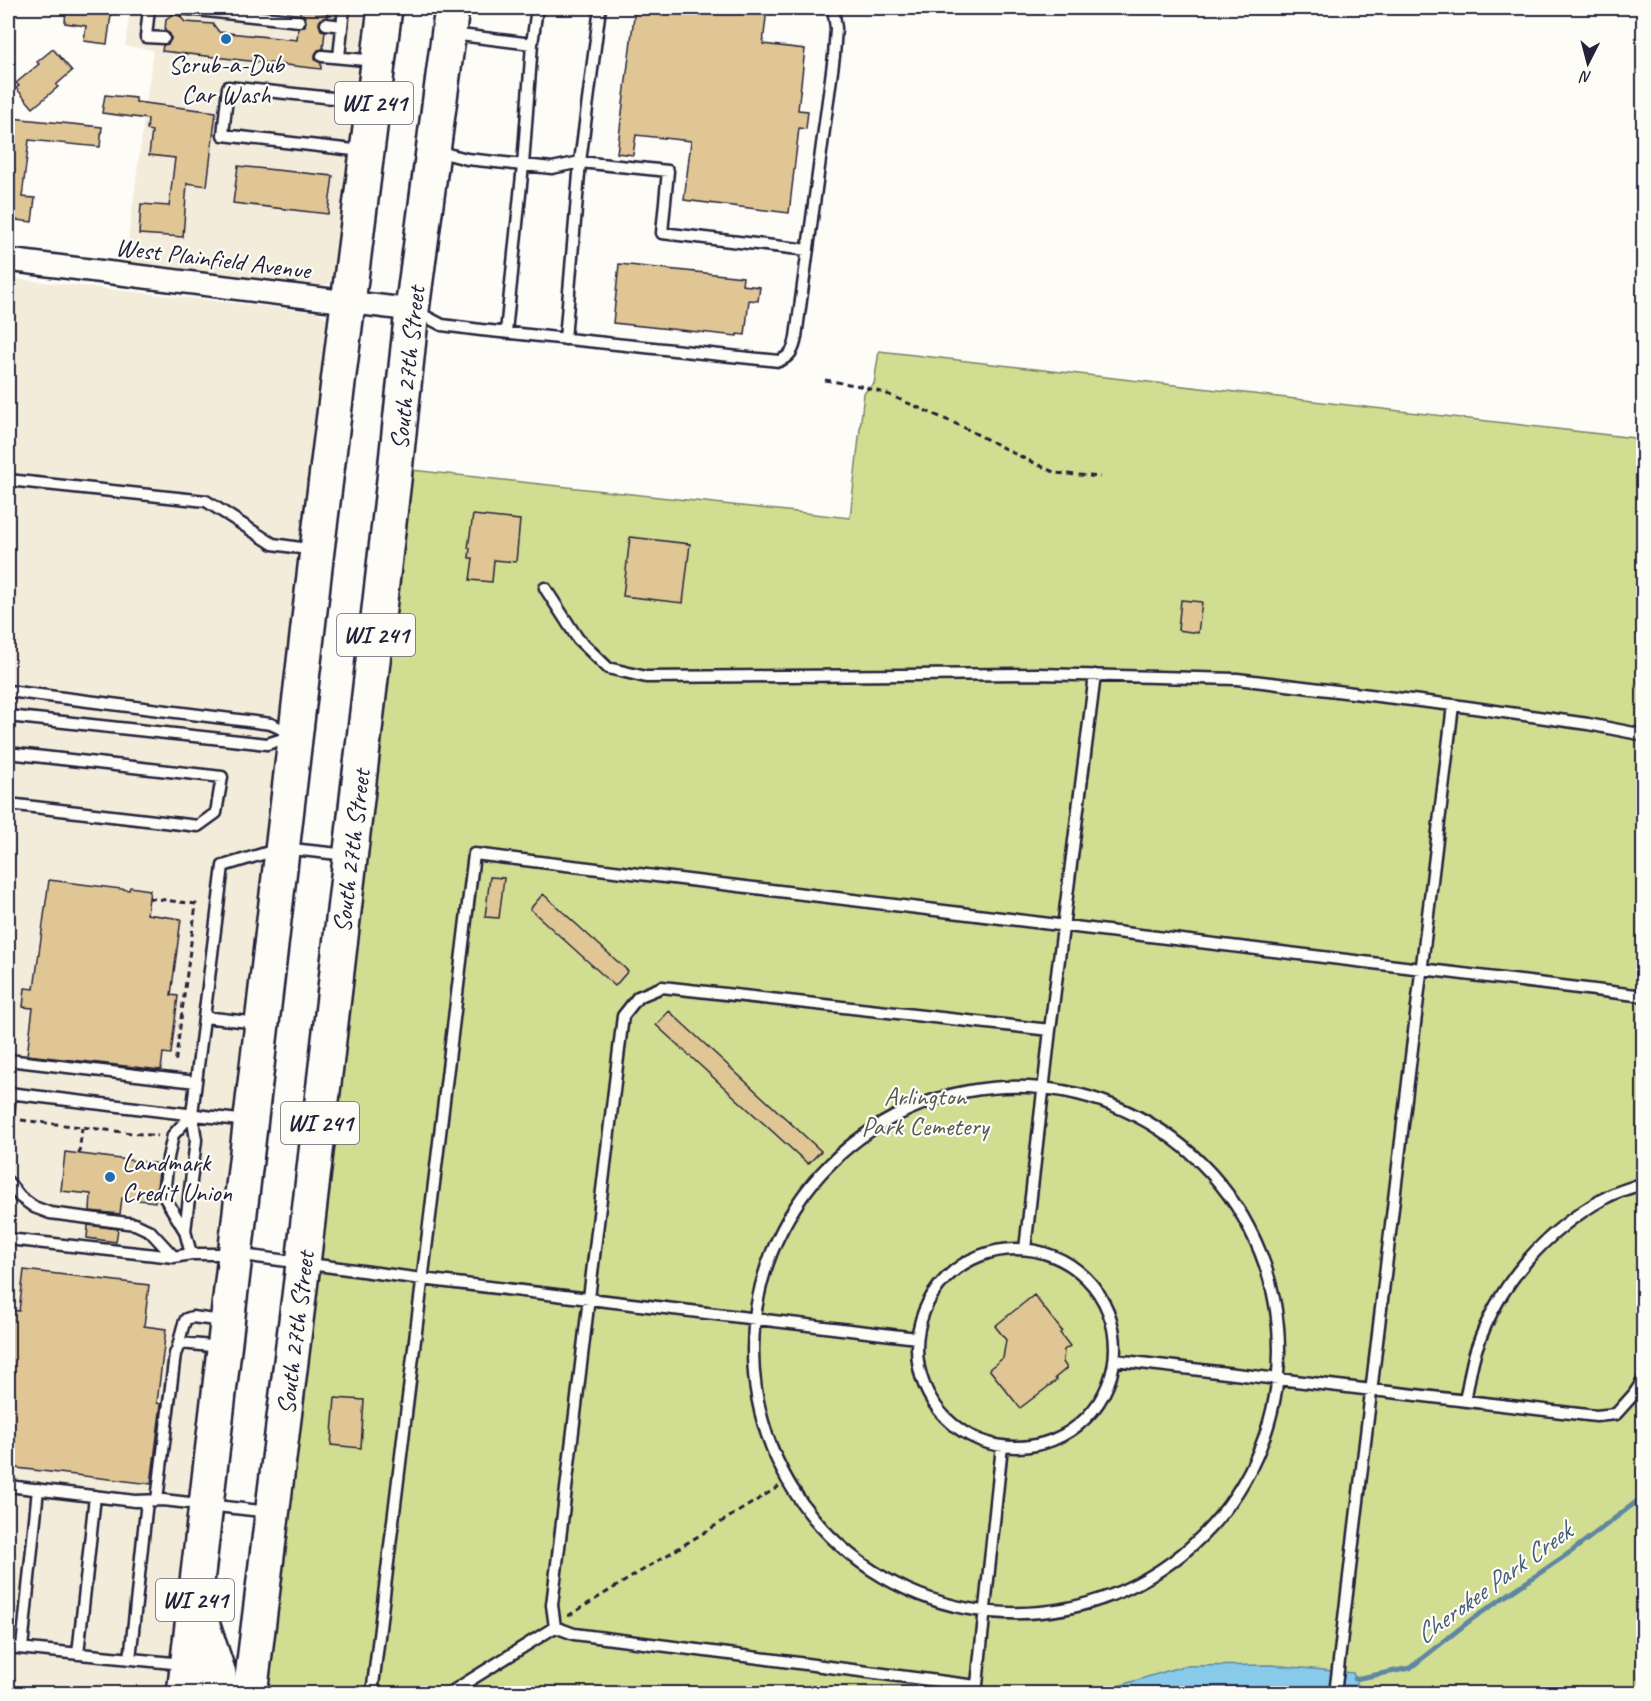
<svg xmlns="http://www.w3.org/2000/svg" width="1651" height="1701" viewBox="0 0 1651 1701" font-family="Caveat,sans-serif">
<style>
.built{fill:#f4ecda}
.green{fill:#d1dd90;stroke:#7a8066;stroke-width:1.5}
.water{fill:#88cae9;stroke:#5f87a3;stroke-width:1.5}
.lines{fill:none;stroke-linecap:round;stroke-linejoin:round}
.stream{stroke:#5f87a3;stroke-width:5}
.building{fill:#e0c595;stroke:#22223b;stroke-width:1.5}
.lane-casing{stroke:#22223b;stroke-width:15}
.street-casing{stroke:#22223b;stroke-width:26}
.primary-casing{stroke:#22223b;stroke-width:38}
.path{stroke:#22223b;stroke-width:3;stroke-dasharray:6 4.5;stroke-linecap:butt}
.lane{stroke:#fdfcf7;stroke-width:10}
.street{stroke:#fdfcf7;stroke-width:21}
.primary{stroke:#fdfcf7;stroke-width:33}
.poi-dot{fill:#1f6fb2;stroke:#fdfcf7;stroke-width:2}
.labels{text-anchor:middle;stroke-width:4.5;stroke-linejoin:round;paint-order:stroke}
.shield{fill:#fdfcf7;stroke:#646373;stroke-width:1.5}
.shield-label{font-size:24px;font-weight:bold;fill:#22223b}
.poi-label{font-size:26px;fill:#22223b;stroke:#fdfcf7}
.street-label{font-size:26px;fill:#22223b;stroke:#fdfcf7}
.park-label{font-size:26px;fill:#575a54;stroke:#fdfcf7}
.water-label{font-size:27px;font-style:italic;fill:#465d78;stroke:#fdfcf7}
</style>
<rect width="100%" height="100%" fill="#fdfcf7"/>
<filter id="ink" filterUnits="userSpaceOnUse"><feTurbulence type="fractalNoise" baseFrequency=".0167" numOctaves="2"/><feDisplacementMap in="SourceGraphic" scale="12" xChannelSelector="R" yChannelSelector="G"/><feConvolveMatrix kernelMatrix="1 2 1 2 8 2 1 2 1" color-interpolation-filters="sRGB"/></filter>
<g filter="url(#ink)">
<path class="built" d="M130,8H371L336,279L329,284L320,286L125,264L153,50L125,46Z
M8,278L316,312L324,315L330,323L171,1693L8,1694Z"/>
<path class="green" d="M879,351L1643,439V1693L266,1694L412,470L850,518L864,393L874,384Z"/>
<path class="water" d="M1272,1665L1353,1673L1358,1685L1151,1691L1149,1694H1092L1183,1666Z"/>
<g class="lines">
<path class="stream" d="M1355,1679L1410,1668L1472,1619L1572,1551L1644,1496"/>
</g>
<path class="building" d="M66,8H112L107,44L84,41L86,26L65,23Z
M635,8H767L763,44L805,49L798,110L808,111L806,129L799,128L789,213L684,200L691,141L636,135L633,155L617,153Z
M300,10L327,13V17L320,19L319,24L321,30L325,31L323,49L318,50L315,55V60L321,63V69L162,51L163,45L168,44L171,39L170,34L165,31L166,19L173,14L180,16L185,22L213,24L219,32L297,40L298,28L305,26L306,21L304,15L300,14Z
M53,49L72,71L56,85L58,87L33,108L16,88L19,86L16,83L39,64L37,62Z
M105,95L136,98V102L216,112L207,186L187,183L183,237L139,234L141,204L169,206L175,158L149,155L152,131L147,130L148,119L102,113Z
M11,118L102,127L100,147L29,140L22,197L35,198L32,222L8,219V172L12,138H9Z
M238,166L333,176L328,214L233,203Z
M619,264L743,277L742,285L760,287L758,301L749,300L745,335L737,334V336L613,323Z
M473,515L520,520L516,562L494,560L492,582L470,580L473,558H469L470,548H468Z
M630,537L690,544L683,603L623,596Z
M1181,600L1202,602L1198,633L1178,630Z
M490,877L504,878L499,918L485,917Z
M49,880L129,890L130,887L150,890L147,914L181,919L171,995L178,996L171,1054L163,1053L161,1070L27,1055L33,1008L23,1007L25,988L34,989Z
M543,894L628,971L615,986L530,909Z
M669,1011L821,1151L808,1164L656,1025Z
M65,1152L160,1164L155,1202L122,1198L120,1214L90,1211L91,1194L61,1191Z
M88,1225L118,1229L116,1242L87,1238Z
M24,1270L149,1285L144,1326L166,1329L157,1403L161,1404L151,1484L8,1467V1310L19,1311Z
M1034,1295L1062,1331L1060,1333L1070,1346L1064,1350L1063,1362L1067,1368L1055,1378L1057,1380L1020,1408L989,1369L1003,1358L1006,1340L995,1326Z
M335,1398L364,1400L361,1448L331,1445Z"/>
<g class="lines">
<defs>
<path id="lane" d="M149,8L146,37L164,38
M179,8L299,21
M326,24L342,26
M452,34L532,44L537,8
M322,56L376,61
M339,57L344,8
M362,151L223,135L228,87L371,102
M436,151L467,159L552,168L580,162L600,8
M417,312L442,325L481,330L779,361C791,356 794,349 796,337L834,56L836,28L833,8
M506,332L523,165L532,44
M565,339L580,162L668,171L662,233L808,250
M8,480L206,501L273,544L314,550
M545,588L578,639L608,668L646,677L1038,674L1237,679L1453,705L1588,724L1644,735
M8,691L271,724L292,734
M8,716L267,744L292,736
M8,753L222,777L216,813L198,826L8,804
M204,1017L258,1023
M1050,1030L1095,675
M8,1060L196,1082
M753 1350a263 263 0 1 1 526 0a263 263 0 1 1-526 0Z
M8,1093L247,1121
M8,1119L10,1093
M8,1182L20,1197L34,1207L50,1213L135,1224L150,1231L174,1257
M185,1231L165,1198V1186L168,1158L173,1135L192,1114
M8,1239L174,1257L191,1254H235L422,1279L917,1338
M917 1348a99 99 0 1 1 198 0a99 99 0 1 1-198 0Z
M191,1254L185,1231L196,1140L192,1114L223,866L282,848L348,855
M180,1343L222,1347
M1115,1360L1596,1416L1616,1414L1634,1394L1644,1379
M1465,1400C1469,1383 1471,1363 1477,1347C1500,1282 1545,1231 1605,1198C1617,1191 1631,1188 1644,1183
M8,1486L135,1501L163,1500L269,1512
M157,1500L175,1354C181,1343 180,1330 186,1319L192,1317L223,1321
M8,1647L183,1664
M22,1648L38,1489
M78,1654L95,1496
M130,1659L147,1501
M976,1686L574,1634L555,1627L552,1605L623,1016L638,997L662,987L1050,1030L1025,1249
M372,1694L474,854L1644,996
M448,1694L555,1627
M976,1694L1002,1446
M1335,1694L1453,705"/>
<path id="street" d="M8,260L412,310"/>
<path id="primary" d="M198,1611L219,1674L218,1694
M184,1694L317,550L385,8
M250,1694L303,1264L394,480L412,310L452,8"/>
</defs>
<use href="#lane" class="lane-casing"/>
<use href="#street" class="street-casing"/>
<use href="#primary" class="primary-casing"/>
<path class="path" d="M825,380L860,386L885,393L963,427L1013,453L1056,473L1100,477
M149,898L196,904L175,1065
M21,1120L158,1136
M79,1154L82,1128
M568,1616L788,1481"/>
<use href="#lane" class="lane"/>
<use href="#street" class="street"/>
<use href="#primary" class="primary"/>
</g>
</g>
<g class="poi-dot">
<circle cx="226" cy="39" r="6"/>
<circle cx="110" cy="1177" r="6"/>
</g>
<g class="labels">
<g class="shield">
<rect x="335" y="82" width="78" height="42" rx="4.5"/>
<rect x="337" y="614" width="78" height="42" rx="4.5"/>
<rect x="281" y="1102" width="78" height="42" rx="4.5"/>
<rect x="156" y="1579" width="78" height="42" rx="4.5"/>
</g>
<g class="shield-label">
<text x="374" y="111">WI 241</text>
<text x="376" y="643">WI 241</text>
<text x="320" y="1131">WI 241</text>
<text x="195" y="1608">WI 241</text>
</g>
<g class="poi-label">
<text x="226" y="73">Scrub-a-Dub<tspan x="226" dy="30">Car Wash</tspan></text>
<text x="122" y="1171" text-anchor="start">Landmark<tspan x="122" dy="30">Credit Union</tspan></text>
</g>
<g class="street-label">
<text transform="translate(213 258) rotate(7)" y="9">West Plainfield Avenue</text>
<text transform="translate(407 368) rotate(-84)" y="9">South 27th Street</text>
<text transform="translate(351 851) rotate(-83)" y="9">South 27th Street</text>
<text transform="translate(295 1333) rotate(-83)" y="9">South 27th Street</text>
</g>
<g class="park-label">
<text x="925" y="1105">Arlington<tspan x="925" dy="30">Park Cemetery</tspan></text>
</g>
<g class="water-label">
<text transform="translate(1493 1583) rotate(-36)" y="9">Cherokee Park Creek</text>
</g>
</g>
<rect width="1651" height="1701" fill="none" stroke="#fdfcf7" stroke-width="30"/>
<rect x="15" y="15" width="1621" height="1671" fill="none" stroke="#22223b" stroke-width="2" filter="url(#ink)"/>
<g transform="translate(1588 63) rotate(186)" stroke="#fdfcf7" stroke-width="4.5" paint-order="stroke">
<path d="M0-4.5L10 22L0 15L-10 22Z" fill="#22223b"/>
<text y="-9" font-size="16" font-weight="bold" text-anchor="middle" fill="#22223b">N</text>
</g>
</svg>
